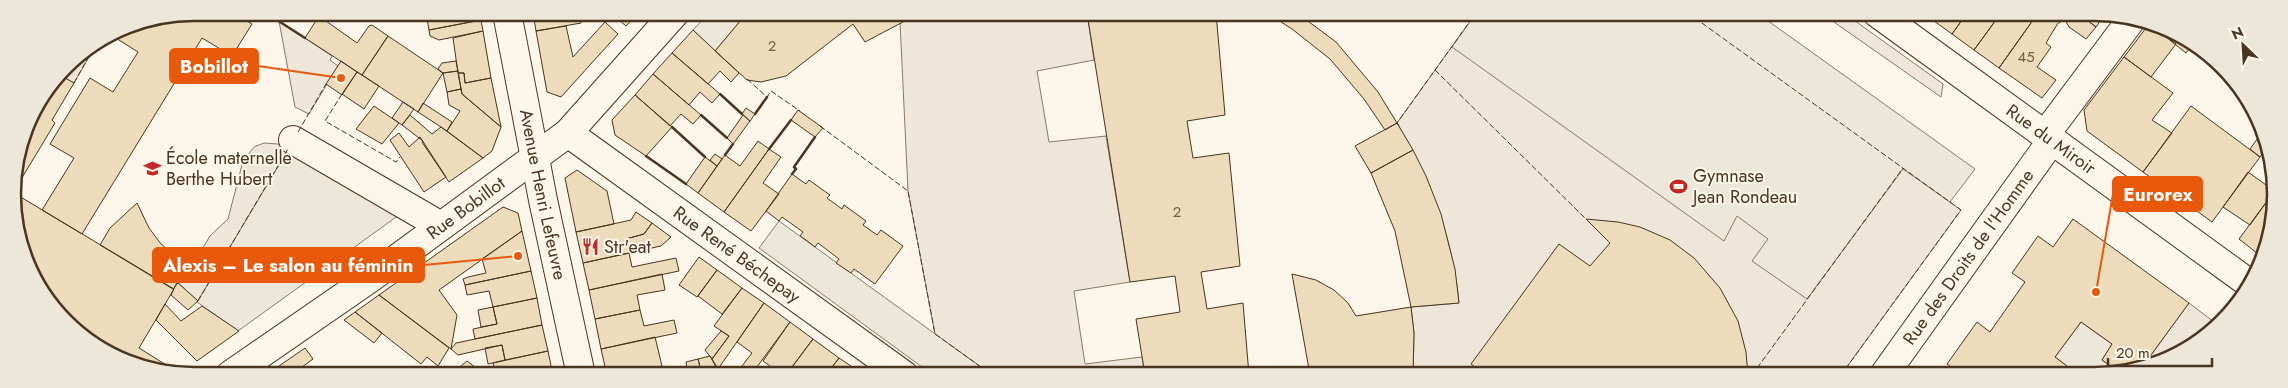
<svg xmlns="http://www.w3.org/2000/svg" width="2288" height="388" viewBox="0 0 2288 388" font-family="Jost,sans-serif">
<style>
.green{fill:#ede6d9;stroke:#887966}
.parking{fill:#ede7d9;stroke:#887966}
.building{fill:#ecdcbc;stroke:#4a3520}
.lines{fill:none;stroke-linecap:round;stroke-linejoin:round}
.minor-casing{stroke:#4a3520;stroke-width:30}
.minor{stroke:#fbf6e9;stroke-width:28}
.fence{stroke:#4a3520;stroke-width:1;stroke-dasharray:6 2.5;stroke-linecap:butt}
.wall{stroke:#4a3520;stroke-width:2.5}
.labels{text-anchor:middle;stroke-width:4;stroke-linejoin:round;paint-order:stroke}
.number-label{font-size:15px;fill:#725f47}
.street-label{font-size:18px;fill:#4a3520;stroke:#fbf6e9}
.poi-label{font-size:18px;fill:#4a3520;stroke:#fbf6e9;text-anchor:start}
.rim{fill:none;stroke:#4a3520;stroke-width:2.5}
.leader{fill:none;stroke:#e8590c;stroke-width:2}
.callout-dot{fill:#e8590c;stroke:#fbf6e9;stroke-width:2}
.callout{fill:#e8590c;stroke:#e8590c;stroke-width:2}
.callout-label{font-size:19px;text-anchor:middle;font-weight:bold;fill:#fff}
</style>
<rect width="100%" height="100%" fill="#fbf6e9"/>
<path class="green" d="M920,13H1087L1094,60L1037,71L1049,142L1106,136L1130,282L1074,291L1085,364L1142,357L1145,375H992L935,334L908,191L900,22Z
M1476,13H1688L1961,210L1841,375H1413L1414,333L1411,307L1459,303C1453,237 1430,180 1397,123Z
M1821,13H1844L1943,84L1941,97Z
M279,21L332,56L330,60L338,66L309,114L295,107Z
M95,47L74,83L60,75L66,65Z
M264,143L278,144L288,150L198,301L177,282L192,266L210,236L228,219L243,161L254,147Z
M2189,303L2218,325L2164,362L2143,366Z"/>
<path class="parking" d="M709,13H747L715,51L693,30Z
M1476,13H1757L1975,169L1950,202L1903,169L1807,299L1752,261L1768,239L1737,216L1724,241L1452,47Z
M288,150L399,215L238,331L197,302Z
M779,221L992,375H933L759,248Z
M2081,322L2112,344L2102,360L2119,372L2106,375H2061L2067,366L2055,357Z"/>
<path class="building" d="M194,12L234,13L252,24L232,56L202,38L82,234L42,210L74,158L50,144L90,78L113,92L138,52L111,35L125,26Z
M426,13H480L481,20L429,30Z
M533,13H580L581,23L536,31Z
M611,13H638L626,26Z
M747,13H920L865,42L853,24L786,76L761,82L747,80L715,51Z
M1087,13H1216L1225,115L1187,121L1193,158L1229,153L1240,266L1201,272L1207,309L1243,303L1249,375H1145L1136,319L1180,312L1175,276L1130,282Z
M1267,13H1297L1336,42L1378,92L1397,123L1385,130L1364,99L1330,59L1292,29Z
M1923,13H1967L1952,34Z
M1967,13H2001L1974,50L1952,34Z
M2001,13H2038L1999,68L1974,50Z
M2038,13H2078L2096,27L2086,39L2069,27L2065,20L2058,23L2046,43L2051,47L2037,67L2056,80L2042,98L1999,68Z
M2078,13H2106L2096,27Z
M319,16L357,43L369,26L372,25L388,36L362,75L305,38Z
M481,20L483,31L439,40L430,36L429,30Z
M605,22L618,34L561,97L547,92L536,31L566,26L573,57Z
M2149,24L2176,44L2151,77L2124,57Z
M2151,25L2175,31L2192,45L2186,53Z
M693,30L739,73L731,82L720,71L708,84L672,53Z
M483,31L491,78L465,83L464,73H458L453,38Z
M388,36L443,73L418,112L362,75Z
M672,53L720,94L712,103L700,92L689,105L653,74Z
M2124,57L2173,93L2152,120L2172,133L2143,172L2087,131L2084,110Z
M341,61L357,72L342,95L326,84Z
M456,61L458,71L443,73L438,69L442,63Z
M458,71L461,89L447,92L443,73Z
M357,72L379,86L364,109L342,94Z
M458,73H464L465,83L491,78L501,127L462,94Z
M653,74L701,115L693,124L681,114L670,126L635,95Z
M60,75L74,83L52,120L55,123L14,191L13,182L26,124Z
M461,89L462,94L501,127L492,151L483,158L447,131L460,111L449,105L447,92Z
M635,95L672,127L646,156L615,135L612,120Z
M403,102L414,109L402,125L392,118Z
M423,103L452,122L447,131L418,112Z
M374,106L399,123L382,144L356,129Z
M2191,106L2260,157L2212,222L2143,172Z
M746,108L755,114L750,121L742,114Z
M798,110L823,128L815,137L791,120Z
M410,115L432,134L441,127L483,158L449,182L422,142L423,141L402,125Z
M743,115L750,121L733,144L727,138Z
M1397,123L1413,150L1371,173L1355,146Z
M2263,131L2267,146L2260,157L2250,149Z
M399,133L409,147L420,137L446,177L424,192L390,140Z
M758,141L769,149L724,212L698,193L725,155L740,166Z
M769,149L781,157L763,183L779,194L751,231L724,212Z
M1413,150L1426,176L1441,214L1455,269L1459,303L1411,307L1395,231L1371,173Z
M715,154L722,159L717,166L710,160Z
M705,157L717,166L698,193L686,184Z
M577,170L607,191L614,224L576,232L565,178Z
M2248,172L2273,190V193L2250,225L2223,207Z
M792,174L806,184L809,180L830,195L827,198L842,209L844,205L866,221L863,225L877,235L881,230L903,246L875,284L854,269L851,273L836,263L839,259L818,243L815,247L806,240L800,236L803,232L782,217L779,221L766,211Z
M14,193L174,289L139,348L179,373L117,358L57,313L22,253Z
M2273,193L2275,206L2262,257L2239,239Z
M137,203L149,228L161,244L174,255L192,266L173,289L100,245L110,228Z
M503,207L518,213L522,231L439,290L457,315L451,349L379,295Z
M636,212L652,223L644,234L626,239L629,253L583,263L576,232L631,220Z
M1586,219L1618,222L1640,227L1670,240L1694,258L1720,288L1738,321L1746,352L1748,375H1486L1471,364L1559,244L1590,266L1610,243Z
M2073,219L2189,303L2143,366L2119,372L2102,360L2112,344L2081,322L2055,357L2067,366L2061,375H1958L1960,373L1947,364L1977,322L1990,332L2025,282L2012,273L2038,236L2053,247Z
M652,223L671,237L661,246L629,253L626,239L644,234Z
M522,231L531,271L465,285L463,279L468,277L486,273L482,259Z
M629,253L632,267L676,258L679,271L589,290L583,263Z
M699,257L717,270L697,297L679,285Z
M717,270L742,288L722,314L698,296Z
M531,271L537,298L493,307L489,291L467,295L465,285Z
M662,274L665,290L637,295L640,310L595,319L589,290Z
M1292,274L1316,280L1334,290L1348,303L1356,316L1411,307L1414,333L1413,375H1310Z
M177,282L198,301L188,310L171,295Z
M742,288L764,303L718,369L712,359L729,336L714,326Z
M379,295L449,348L438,366L427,357L421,364L355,312Z
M537,298L542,325L475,339L473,329L497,324L493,307Z
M764,303L790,322L751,375H735L752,353L737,342Z
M165,304L181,321L202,306L239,331L197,361L156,320Z
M493,307L497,324L481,327L478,310Z
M640,310L644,326L674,320L677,333L601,349L595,319Z
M355,312L382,333L374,343L344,320Z
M790,322L813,339L786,375H774L777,371L763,361Z
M542,325L548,351L505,360L502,345L458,355L451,349L456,343Z
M721,331L729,336L712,359L705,350Z
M655,337L662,366L622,375H607L601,349Z
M813,339L839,358L826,375H786Z
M502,345L505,360L488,364L485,348Z
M305,348L313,359L302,367L307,375H266Z
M548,351L553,375H496L493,363Z
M710,356L716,367L701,371L698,359Z
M839,358L854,368L863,375H826Z
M698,359L702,375H688L686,362Z
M467,361L475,367L469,373L461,366Z
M653,368L655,375H622Z"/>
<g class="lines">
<defs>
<g id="minor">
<path id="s1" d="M507,13L543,200L581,375"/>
<path id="s2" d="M1877,13L2250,284"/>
<path id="s3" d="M568,133L904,375"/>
<path d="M2045,135L2131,20"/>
<path d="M293,140L441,226"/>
<path id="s4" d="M230,375L372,277L568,133L675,13"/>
<path id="s5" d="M1884,375L2052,140"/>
</g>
</defs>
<use href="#minor" class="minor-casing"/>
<use href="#minor" class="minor"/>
<path class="fence" d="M1688,13L1961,210L1841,375
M1435,70L1586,219
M747,79L767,97L771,91L800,111
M74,83L94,47
M342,94L325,121L396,162L400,157
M820,126L908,191L935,334L992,375
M1399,126L1397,123L1476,13
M298,132L326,84
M198,301L288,149
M1752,375L1903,168"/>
<path class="wall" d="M266,13L305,38
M720,94L742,114
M755,114L767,97
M701,115L727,138
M672,127L705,157
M769,149L791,120
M725,155L733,144
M646,156L686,184
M792,174L796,169L794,167L815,137"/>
</g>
<defs>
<symbol id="school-bare" viewBox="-9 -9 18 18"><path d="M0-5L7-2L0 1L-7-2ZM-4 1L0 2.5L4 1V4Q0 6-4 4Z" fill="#c62828" stroke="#fbf6e9" stroke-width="2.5" paint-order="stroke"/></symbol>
<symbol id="stadium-bare" viewBox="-9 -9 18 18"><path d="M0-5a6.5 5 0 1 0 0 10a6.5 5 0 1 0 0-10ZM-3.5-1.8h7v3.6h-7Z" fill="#c62828" stroke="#fbf6e9" stroke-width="2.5" paint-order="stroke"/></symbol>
<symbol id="restaurant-bare" viewBox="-9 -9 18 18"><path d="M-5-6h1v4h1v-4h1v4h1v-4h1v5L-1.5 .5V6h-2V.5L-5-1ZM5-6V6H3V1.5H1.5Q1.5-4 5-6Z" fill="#c62828" stroke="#fbf6e9" stroke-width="2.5" paint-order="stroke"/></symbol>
</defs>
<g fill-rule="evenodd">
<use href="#school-bare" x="140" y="156" width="25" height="25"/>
<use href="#stadium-bare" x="1666" y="174" width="25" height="25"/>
<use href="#restaurant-bare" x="578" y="234" width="25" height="25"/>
</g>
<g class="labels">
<g class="number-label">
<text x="772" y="51">2</text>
<text x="2026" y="62">45</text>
<text x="1177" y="217">2</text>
</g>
<g class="street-label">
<text dy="6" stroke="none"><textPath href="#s2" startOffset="215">Rue du Miroir</textPath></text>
<text dy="6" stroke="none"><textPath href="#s1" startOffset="185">Avenue Henri Lefeuvre</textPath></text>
<text dy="6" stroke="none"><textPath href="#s4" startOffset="289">Rue Bobillot</textPath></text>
<text dy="6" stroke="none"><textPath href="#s3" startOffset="208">Rue René Béchepay</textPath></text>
<text dy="6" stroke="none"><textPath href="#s5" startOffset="145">Rue des Droits de l'Homme</textPath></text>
</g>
<g class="poi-label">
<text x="166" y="164">École maternelle<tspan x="166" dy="21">Berthe Hubert</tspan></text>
<text x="1693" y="182">Gymnase<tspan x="1693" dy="21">Jean Rondeau</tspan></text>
<text x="604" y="253">Str'eat</text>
</g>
</g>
<path d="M0 0H2288V388H0ZM194 21H2094A173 173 0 0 1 2267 194V194A173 173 0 0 1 2094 367H194A173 173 0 0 1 21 194V194A173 173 0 0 1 194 21Z" fill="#ede7d9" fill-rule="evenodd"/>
<path class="rim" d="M194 21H2094A173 173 0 0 1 2267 194V194A173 173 0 0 1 2094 367H194A173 173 0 0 1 21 194V194A173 173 0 0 1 194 21Z"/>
<path class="leader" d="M341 78L258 66M2096 292L2113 194M518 256L424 265"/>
<g class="callout-dot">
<circle cx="341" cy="78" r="5"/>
<circle cx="2096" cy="292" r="5"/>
<circle cx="518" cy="256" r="5"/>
</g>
<g class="callout">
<rect x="170" y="49" width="88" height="34" rx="5"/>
<rect x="2113" y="177" width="89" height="34" rx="5"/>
<rect x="153" y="248" width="271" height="34" rx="5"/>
</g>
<g class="callout-label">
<text x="214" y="73">Bobillot</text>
<text x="2158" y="201">Eurorex</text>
<text x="288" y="272">Alexis – Le salon au féminin</text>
</g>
<g transform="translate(2243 45) rotate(335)" stroke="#fbf6e9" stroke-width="4" paint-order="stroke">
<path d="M0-4L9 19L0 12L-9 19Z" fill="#4a3520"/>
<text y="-8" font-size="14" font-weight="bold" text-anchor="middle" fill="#4a3520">N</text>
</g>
<path d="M2108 358v8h104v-8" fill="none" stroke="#4a3520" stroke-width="2.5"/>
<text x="2116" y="358" font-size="15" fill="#4a3520" stroke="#fbf6e9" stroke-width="4" paint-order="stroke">20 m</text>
</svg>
